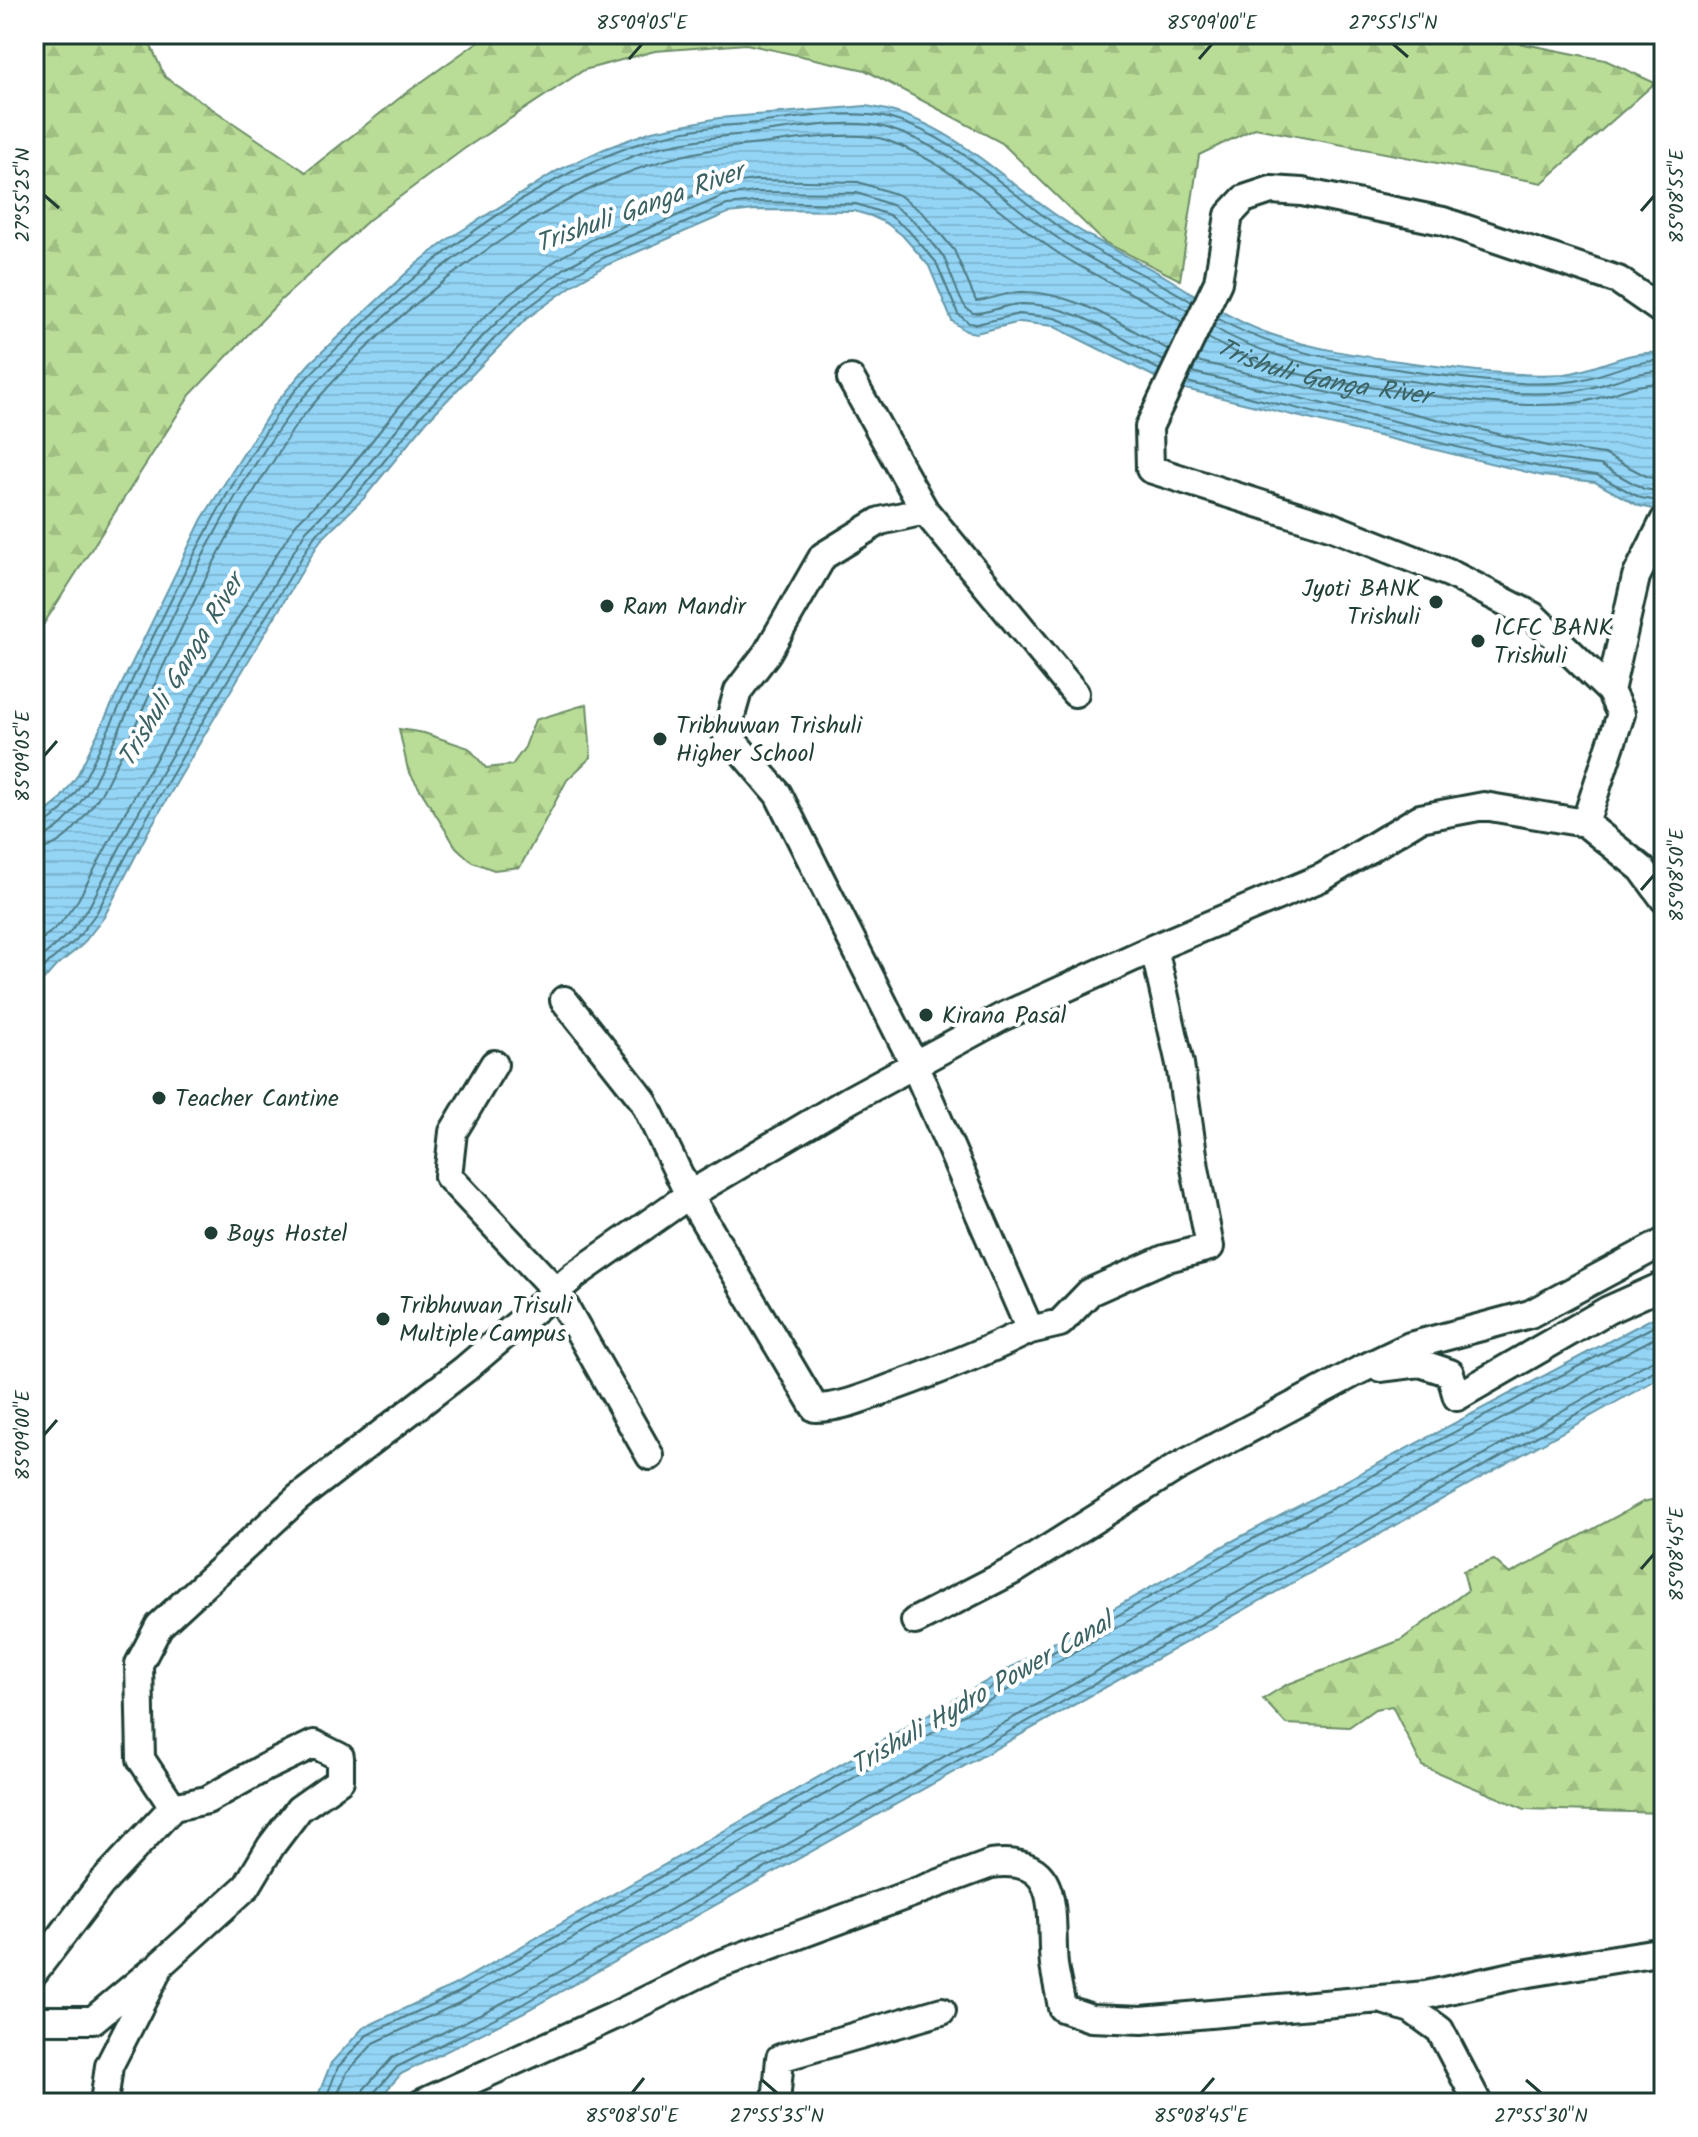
<svg xmlns="http://www.w3.org/2000/svg" width="1698" height="2137" viewBox="0 0 1698 2137" font-family="Kalam,sans-serif">
<style>
.forest{fill:url(#forest-firs);stroke:#6c8d66;stroke-width:2}
.water{fill:url(#water-rules);stroke:#6598a8;stroke-width:2}
.lines{fill:none;stroke-linecap:round;stroke-linejoin:round}
.shore{stroke:#4e7a82;stroke-width:2}
.minor-casing{stroke:#1f3d34;stroke-width:32}
.minor{stroke:#fff;stroke-width:26}
.ticks{fill:none;stroke:#1f3d34;stroke-width:3}
.poi-dot{fill:#1f3d34;stroke:#fff;stroke-width:3}
.labels{text-anchor:middle;stroke-width:8;stroke-linejoin:round;paint-order:stroke}
.poi-label{font-size:24px;fill:#1f3d34;stroke:#fff;text-anchor:start}
.water-label{font-size:26px;font-style:italic;fill:#3c6364;stroke:#fff}
.neatline{fill:none;stroke:#1f3d34;stroke-width:3}
.ticks-label{font-size:20px;text-anchor:middle;fill:#1f3d34}
</style>
<defs>
<pattern id="forest-firs" width="22" height="20" patternUnits="userSpaceOnUse" patternTransform="scale(2)"><rect width="22" height="20" fill="#b9dd97"/><path d="M5 1l3.5 6h-7zM16 11l3.5 6h-7z" fill="#9fbf83"/></pattern>
<pattern id="water-rules" width="6" height="5" patternUnits="userSpaceOnUse" patternTransform="scale(2)"><rect width="6" height="5" fill="#94d5f6"/><path d="M0 2.5h6" fill="none" stroke="#7fb8d4"/></pattern>
</defs>
<rect width="100%" height="100%" fill="#fff"/>
<filter id="ink" filterUnits="userSpaceOnUse"><feTurbulence type="fractalNoise" baseFrequency=".0125" numOctaves="2"/><feDisplacementMap in="SourceGraphic" scale="16" xChannelSelector="R" yChannelSelector="G"/><feConvolveMatrix kernelMatrix="1 2 1 2 8 2 1 2 1" color-interpolation-filters="sRGB"/></filter>
<g filter="url(#ink)">
<path class="forest" d="M34,34L82,38L146,35L165,77L306,172L406,93L489,34H1474L1605,60L1655,83L1542,183L1255,128L1199,155L1180,280L1104,242L1002,143L865,70L746,44L655,51L584,70L464,149L370,219L281,300L190,395L34,639Z
M587,704L591,757L567,780L520,867L494,870L472,862L456,847L408,770L399,729L424,733L469,748L486,768L512,765L525,747L535,720Z
M1664,1497V1813L1525,1809L1422,1766L1392,1706L1375,1709L1349,1727L1286,1724L1263,1699L1286,1685L1401,1640L1468,1590L1463,1571L1494,1560L1510,1574L1643,1502Z"/>
<path class="water" d="M866,106C945,117 991,170 1053,213C1088,238 1126,255 1164,276C1198,296 1232,321 1270,334C1314,349 1360,356 1406,362C1458,369 1511,377 1564,374C1596,371 1631,347 1664,354V511L1639,506L1595,482L1543,476L1173,386L1053,326L1020,322L976,333L966,331L952,321L929,266L917,252L902,235L886,223L871,216L854,211L755,210L728,213L607,265L576,283L526,319L427,421L364,498L320,541L209,727L149,830L104,917L82,945L55,967L34,991V822L58,802L77,776L202,519L275,404L310,363L415,265L450,238L557,171L604,149L652,131L719,118Z
M1664,1312V1375L1661,1377L524,2012L401,2074L375,2103H315L331,2063L363,2028L452,1986L1227,1544Z"/>
<g class="lines">
<g class="shore">
<path d="M1217,318C1280,355 1352,362 1423,373C1469,379 1528,388 1575,381C1605,376 1633,359 1664,361"/>
<path d="M1213,327C1275,364 1348,372 1417,382C1468,389 1524,398 1575,391C1606,387 1633,370 1664,371"/>
<path id="s1" d="M1208,338C1268,374 1338,383 1406,392C1461,400 1519,409 1575,403C1606,400 1633,382 1664,383"/>
<path d="M1197,361L1548,446L1604,454L1648,477L1664,480"/>
<path d="M1192,372L1546,458L1600,465L1644,489L1664,492"/>
<path d="M1187,382L1544,468L1597,475L1641,498L1664,502"/>
<path d="M34,828C56,824 72,797 84,780C145,656 200,527 278,413C299,382 328,357 355,331C439,250 539,175 652,139C682,130 716,126 747,124C787,120 851,108 888,118C961,137 1012,198 1075,238C1112,261 1154,278 1192,302"/>
<path d="M34,838C60,836 78,805 92,786C153,664 207,525 289,415C311,386 338,361 365,335C432,270 507,215 592,174C614,164 637,153 660,147C689,141 719,136 748,134C785,130 852,117 887,128C957,149 1006,204 1065,243C1104,269 1148,286 1188,311"/>
<path d="M34,850C65,849 86,815 102,792C158,685 202,570 268,469C279,453 288,435 300,420C357,349 436,282 512,233C585,187 654,154 741,146C778,143 852,129 886,140C954,164 1002,217 1061,255C1100,280 1143,297 1182,322"/>
<path d="M34,946L60,924L78,900L123,816L183,712L260,580L296,524L341,479L404,401L477,324L507,296L558,259L595,238L719,185L755,180L858,182L899,195L924,214L954,250L976,301C991,300 1005,293 1019,292C1073,290 1123,326 1169,350"/>
<path d="M34,964L69,933L89,907L133,822L193,718L306,531L350,487L413,409L486,333L515,305L565,268L600,249L723,196L755,192L857,193L894,206L915,222L944,257L960,298L966,308L973,313C989,314 1005,304 1021,304C1073,303 1120,338 1164,361"/>
<path d="M34,979L50,961L76,940L97,912L142,826L202,723L314,537L358,493L421,416L493,340L522,312L571,276L603,258L727,205L755,202L856,204L889,215L908,230L936,262L958,314L969,323L977,324L1019,314L1055,318L1083,330L1160,370"/>
<path d="M324,2103L338,2067L367,2035L457,1993L1230,1551L1664,1321"/>
<path d="M334,2103L347,2072L374,2043L461,2002L1235,1560L1664,1333"/>
<path d="M360,2103L364,2089L392,2058L516,1996L1653,1360L1664,1358"/>
<path d="M370,2103L372,2095L397,2067L521,2005L1657,1369L1664,1368"/>
</g>
<defs>
<path id="minor" d="M851,379L925,511
M1610,691L1636,577L1664,521
M1075,693L925,511L880,521L823,556L767,653L738,691L726,733L778,794L914,1064L1030,1330L1060,1323L1090,1292L1164,1259L1210,1247L1195,1168L1180,1064L1154,948
M1585,823L1621,714L1610,691L1533,616L1451,574L1330,526L1150,469L1149,427L1218,282L1229,215L1244,199L1271,190L1302,192L1443,221L1618,280L1664,312
M564,1000L643,1100L689,1195L815,1408C841,1408 869,1396 893,1387C940,1370 985,1352 1030,1330
M494,1064L453,1132L448,1176L556,1291L650,1456
M1380,1368L1420,1363L1450,1373L1457,1397L1608,1310L1664,1285
M915,1621L1016,1569L1174,1469L1358,1371L1410,1346L1530,1314L1664,1242
M34,1972L101,1884L173,1807
M1386,2001L1411,2009L1440,2030L1478,2103
M34,2020H93L152,1971
M104,2103L109,2066L161,1964L247,1886L271,1846L299,1809L340,1780V1757L314,1744L264,1768L207,1800L173,1807L141,1759L139,1664L159,1626L298,1498L465,1369L575,1275L689,1195L851,1099L1002,1017L1154,948L1323,877L1420,818L1484,806L1585,823L1642,869L1664,899
M422,2103L614,2016L715,1966L991,1864C1065,1855 1049,1915 1054,1965C1056,1979 1060,1994 1062,2008L1091,2018L1142,2020L1426,1995L1517,1975L1664,1951
M776,2103L780,2058L942,2011"/>
</defs>
<use href="#minor" class="minor-casing"/>
<use href="#minor" class="minor"/>
</g>
</g>
<path class="ticks" d="M1393,44L1408,57M629,59L642,44M1199,59L1212,44M44,195L59,208M1641,211L1654,196M44,756L57,741M1641,890L1654,875M44,1435L57,1420M1641,1569L1654,1554M762,2080L777,2093M1526,2080L1541,2093M632,2093L644,2078M1201,2093L1214,2078"/>
<g class="poi-dot">
<circle cx="1436" cy="602" r="8"/>
<circle cx="607" cy="606" r="8"/>
<circle cx="1478" cy="641" r="8"/>
<circle cx="660" cy="739" r="8"/>
<circle cx="926" cy="1015" r="8"/>
<circle cx="159" cy="1098" r="8"/>
<circle cx="211" cy="1233" r="8"/>
<circle cx="383" cy="1319" r="8"/>
</g>
<g class="labels">
<g class="poi-label">
<text x="1420" y="596" text-anchor="end">Jyoti BANK<tspan x="1420" dy="28">Trishuli</tspan></text>
<text x="623" y="614">Ram Mandir</text>
<text x="1494" y="635">ICFC BANK<tspan x="1494" dy="28">Trishuli</tspan></text>
<text x="676" y="733">Tribhuwan Trishuli<tspan x="676" dy="28">Higher School</tspan></text>
<text x="942" y="1023">Kirana Pasal</text>
<text x="175" y="1106">Teacher Cantine</text>
<text x="227" y="1241">Boys Hostel</text>
<text x="399" y="1313">Tribhuwan Trisuli<tspan x="399" dy="28">Multiple Campus</tspan></text>
</g>
<g class="water-label">
<text transform="translate(639 207) rotate(-20)" y="9">Trishuli Ganga River</text>
<text dy="9" stroke="none"><textPath href="#s1" startOffset="122">Trishuli Ganga River</textPath></text>
<text transform="translate(180 670) rotate(-59)" y="9">Trishuli Ganga River</text>
<text transform="translate(981 1693) rotate(-30)" y="9">Trishuli Hydro Power Canal</text>
</g>
</g>
<rect width="1698" height="2137" fill="none" stroke="#fff" stroke-width="88"/>
<rect x="44" y="44" width="1610" height="2049" class="neatline"/>
<g class="ticks-label">
<text x="642" y="29">85°09'05"E</text>
<text x="1212" y="29">85°09'00"E</text>
<text x="1393" y="29">27°55'15"N</text>
<text transform="translate(22 195) rotate(-90)" y="7">27°55'25"N</text>
<text transform="translate(1676 196) rotate(-90)" y="7">85°08'55"E</text>
<text transform="translate(22 756) rotate(-90)" y="7">85°09'05"E</text>
<text transform="translate(1676 875) rotate(-90)" y="7">85°08'50"E</text>
<text transform="translate(22 1435) rotate(-90)" y="7">85°09'00"E</text>
<text transform="translate(1676 1554) rotate(-90)" y="7">85°08'45"E</text>
<text x="632" y="2122">85°08'50"E</text>
<text x="777" y="2122">27°55'35"N</text>
<text x="1201" y="2122">85°08'45"E</text>
<text x="1541" y="2122">27°55'30"N</text>
</g>
</svg>
